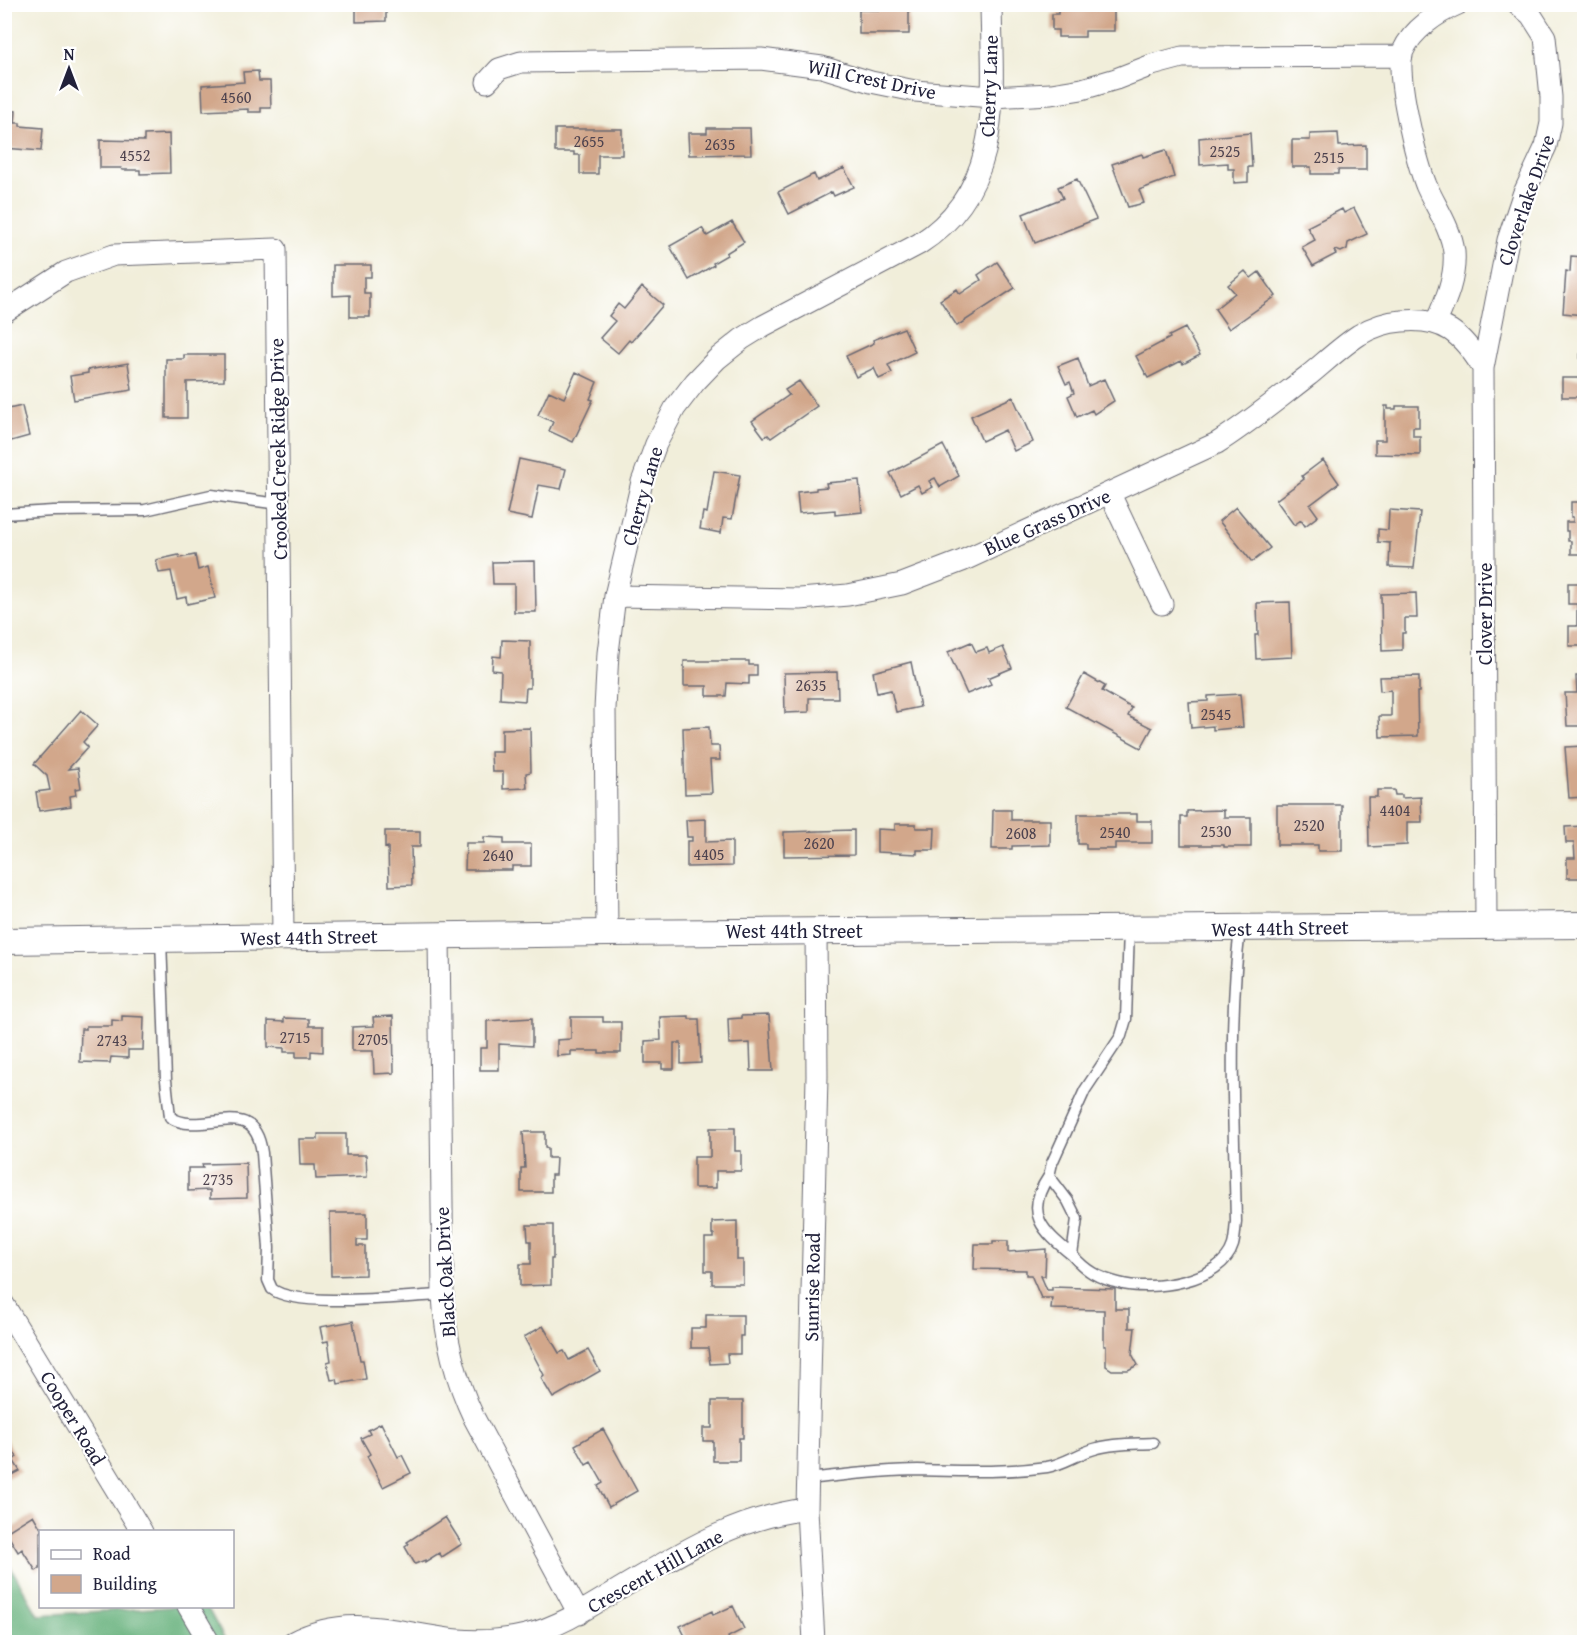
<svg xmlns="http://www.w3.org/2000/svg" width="1589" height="1647" viewBox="0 0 1589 1647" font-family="'Gentium Book Plus',serif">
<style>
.forest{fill:#65b07a;stroke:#44695a;stroke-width:1.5}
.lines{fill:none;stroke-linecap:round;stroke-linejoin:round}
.stream{stroke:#57bdd5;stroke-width:5}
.building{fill:#d2a78b}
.service-casing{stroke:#6a6973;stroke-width:13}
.minor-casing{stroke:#6a6973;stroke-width:23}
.tertiary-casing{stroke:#6a6973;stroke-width:28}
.service{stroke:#fff;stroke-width:10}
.minor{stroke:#fff;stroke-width:21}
.tertiary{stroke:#fff;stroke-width:26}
.labels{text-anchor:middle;stroke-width:4.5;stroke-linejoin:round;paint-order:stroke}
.number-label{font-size:16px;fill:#4e434f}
.street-label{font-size:20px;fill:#22223b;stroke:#fff}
</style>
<rect width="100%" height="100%" fill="#fff"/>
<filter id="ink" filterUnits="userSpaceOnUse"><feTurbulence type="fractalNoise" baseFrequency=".0167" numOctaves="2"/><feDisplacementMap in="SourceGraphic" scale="12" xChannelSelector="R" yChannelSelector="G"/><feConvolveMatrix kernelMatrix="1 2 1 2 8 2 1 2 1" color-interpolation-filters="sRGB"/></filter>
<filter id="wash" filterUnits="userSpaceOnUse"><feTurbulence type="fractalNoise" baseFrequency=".008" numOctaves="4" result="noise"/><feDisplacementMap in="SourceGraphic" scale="24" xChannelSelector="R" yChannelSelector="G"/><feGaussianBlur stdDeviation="1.35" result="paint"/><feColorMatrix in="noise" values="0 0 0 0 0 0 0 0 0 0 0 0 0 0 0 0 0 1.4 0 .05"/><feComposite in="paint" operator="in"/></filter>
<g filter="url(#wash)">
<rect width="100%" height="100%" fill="#f1eeda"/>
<path class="forest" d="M4,1555L38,1615L170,1607H207L226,1642H5Z"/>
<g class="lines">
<path class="stream" d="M4,1635L13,1642"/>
</g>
<g id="blocks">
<path class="building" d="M345,4H386V21L356,22V7H345Z
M880,4H896V9H909V34H859V10H880Z
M1058,4H1085V8H1114V31H1085V37H1058V30H1052V14H1058Z
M258,71L259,81H270L271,108H261V112H248V109L203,111L202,85L244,82L243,72Z
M4,110L16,111L15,123H20V126L43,128L41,151L4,148Z
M707,128H750L751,154L689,155L688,133H707Z
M555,129H622V155H598V174H580V155H574V152H555Z
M1250,133L1252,167H1248V182L1234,183V169H1228V163L1200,165L1199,138Z
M1338,133L1339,146L1366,145V170H1338V174H1311V167H1292V140H1310V134Z
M169,134L170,173L140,174V170H122L121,168H100V140L144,141V135Z
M1166,150L1174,177L1139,190L1144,203L1128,207L1112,164L1142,154L1143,157Z
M844,168L854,187L834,196L832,192L789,214L778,192L814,174L817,181Z
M1077,179L1096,219L1035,243L1023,214L1063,198L1058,187Z
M1354,208L1367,234L1348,243L1347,249L1341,252L1336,250L1334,251L1336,254L1313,266L1302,247L1315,240L1307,227L1342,209L1344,213Z
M732,222L744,242L726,253L727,255L713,263L714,265L689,280L670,246L702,228L707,236Z
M1571,256L1584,257V315L1563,313L1566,271L1570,272Z
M997,262L1015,288L957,326L940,300L957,289L960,294L981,280L978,275Z
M333,265H371V277H364V293H370V317H350V295L333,296Z
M1245,271L1251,278L1259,272L1276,296L1229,329L1215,309L1235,293L1228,285Z
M642,287L663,305L631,342L629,340L618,353L600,338L615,321L609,316L618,304L624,309Z
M904,328L915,352L888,365L892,373L879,379L874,368L856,377L846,356L874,343L873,340Z
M1185,328L1200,355L1183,364L1181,361L1148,378L1136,356L1170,338L1169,336Z
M1580,354H1584V397H1562V378H1580Z
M184,355H224V381L187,382V418H166V359H184Z
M1078,358L1088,386L1104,379L1114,401L1094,414L1092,410L1077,417L1068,396L1074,393L1070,382L1066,384L1058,366Z
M128,363L132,390L74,400L70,376L88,373V370Z
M576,372L597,382L590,399L593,400L573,442L549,431L553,422L538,415L549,391L564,398Z
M799,381L817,406L771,438L768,435L764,437L752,421L789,395L785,390Z
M1013,397L1033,442L1014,451L1005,430L982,441L971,416Z
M22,406L29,436L4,443V410Z
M1385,406H1388V409H1396V406H1419V427H1413V436H1420V455L1375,454V440H1385Z
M943,445L959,476L940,487L935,478L929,481L933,487L922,493L918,485L901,494L890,473Z
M519,459L566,469L561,489L539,485L532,519L507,514Z
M1323,460L1339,483L1310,505L1318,516L1305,526L1301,520L1294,525L1276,500L1304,479L1302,476Z
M714,471L740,475L732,519L723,518L721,533L700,529L703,512L707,513Z
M859,480L862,512L835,515V510L799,513L797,492L816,490V488L827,487L826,483Z
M1571,502H1584V554H1571V541H1568V531H1566V522H1573V517H1571Z
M1236,507L1270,548L1252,562L1219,521Z
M1389,510L1420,512L1414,568L1389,567L1390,543L1378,542V529L1388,530Z
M179,555L180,558L195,555L198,570L208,567L215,598L187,604L186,597L177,599L171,571L159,573L156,560Z
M535,561L536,612H514V584H493L492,562Z
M1568,583H1584V646H1569V626H1577V604H1568Z
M1416,593L1417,618H1405V633H1402V650L1382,651L1381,594Z
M1290,602L1292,657L1256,659L1255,635H1258L1257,603Z
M502,640L530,641V688H526L525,701L500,699L501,671L492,670L493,656L501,657Z
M971,642L976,652L987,648L989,653L1003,647L1012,668L988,678L991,684L967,694L948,652Z
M684,661H749V665H757V676H749V684L727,683L726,696H707V686H684Z
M911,662L920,707L896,712L891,690L877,693L873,672Z
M837,672L838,698H809V712L785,713L784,673Z
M1084,674L1105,686L1102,691L1132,708L1128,716L1152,728L1141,748L1066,707Z
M1419,676V692H1417L1418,736L1380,737L1379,716H1391V690L1380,691L1379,677Z
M1576,676H1584V726H1567L1565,693H1577Z
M1240,694L1243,727L1213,730V726L1191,728L1189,702L1208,701V696Z
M81,710L98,725L83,742L88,747L68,769L78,768L81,788L75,789L76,795L70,796L71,806L39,811L36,792L50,790L47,776L34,764Z
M709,727L710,746H719L720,760H710L712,793L685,794L683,728Z
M530,728L531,772L526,773L527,788L503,789V772H492L491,752H502V729Z
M1584,746V797L1569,798L1565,747Z
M1377,790H1394L1395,795H1402V798L1421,797L1422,822H1407V845L1369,847L1368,797H1377Z
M1277,805H1342V851H1318V845H1277Z
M993,810H1011V820H1050V845L1012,846V849H992Z
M1224,810V817H1251V847H1224V845H1181V817H1187V811Z
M1078,814H1137V821H1152V843H1115V849H1086V844H1078Z
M706,819V842L732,841V866L687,867V841H692V837H687L686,820Z
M895,824H916V828H935L934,850H917V854L877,852V829L895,830Z
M1584,826V878H1567V858H1575L1574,843H1566L1565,827Z
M854,830V855L784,856V832Z
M385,831H420V847H411L412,885L389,886L388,847L385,848Z
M484,837L504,838V844H531V866H512V870H465L466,843H484Z
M769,1015L773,1071H751L750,1043L729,1044L728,1019L741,1018V1016Z
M122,1016L144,1017L143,1050H128V1058L111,1057L110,1063L80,1062L81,1029H86V1026H112V1020L122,1021Z
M393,1016L394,1073L374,1074L373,1051H352V1027L374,1026L373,1017Z
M689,1016V1019H699L701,1063L681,1064V1043H674V1069H662V1063H645V1041L661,1040L660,1017Z
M571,1017H603V1022H621V1053H599V1051H571V1055L557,1056V1040L571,1039Z
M284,1018L309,1019V1026H323V1052L311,1051V1057H296V1052H284V1048L268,1047V1021L284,1022Z
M532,1018V1046L499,1044V1070H480V1048H487V1021Z
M710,1128H735V1151H741V1171H716V1188H694V1157H710Z
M523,1132H545V1147L548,1148V1158H556L555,1175H551V1192H521V1168H525Z
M318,1134H346V1155H366L367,1177L316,1179L315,1165H300L299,1139H318Z
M246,1163L247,1198L210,1199V1190L188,1191V1168H203L202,1164Z
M330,1213H367V1240H357V1246H365V1275L331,1276Z
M737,1221V1260H743V1284H712V1271H705V1238H714V1234H712V1222Z
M527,1225H553V1259H551V1285L520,1286V1264H531V1241H528Z
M993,1241H1008V1252L1046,1249L1045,1276H1041L1047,1290H1052V1287L1115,1289V1309H1129V1328H1135L1132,1354L1138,1365L1128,1370H1112L1106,1366V1346H1104V1310L1051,1309L1052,1298H1041L1031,1275H1026V1270L974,1269L975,1244H993Z
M706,1315H743V1336H740V1354H727L728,1363L710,1364L708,1348H691V1328H706Z
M353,1321L360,1360H363L366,1379L338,1384L337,1379L331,1380L327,1362L331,1361L328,1341L323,1342L320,1327Z
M543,1326L559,1353L564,1351L569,1360L588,1350L600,1371L553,1398L541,1378L544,1375L524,1337Z
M712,1401H743V1438H739V1461H713V1441H703V1428H712Z
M381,1423L398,1457L402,1455L411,1473L383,1487L367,1456L370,1454L361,1438L370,1434L368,1430Z
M603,1429L637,1491L609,1507L598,1486L603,1483L591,1462L586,1465L575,1445Z
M6,1439L17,1457L13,1460L20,1471L5,1479L4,1440Z
M33,1515L43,1532H40V1568L36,1571L22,1549L18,1552L6,1532Z
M445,1517L462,1544L442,1557L439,1553L425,1562V1560L415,1564L405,1547L409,1544L407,1542Z
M733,1606L744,1629L728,1637L730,1642H688L680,1626L712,1611L713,1615Z"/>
</g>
</g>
<g filter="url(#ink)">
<use href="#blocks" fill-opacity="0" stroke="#6a6973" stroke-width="1.5"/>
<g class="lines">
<defs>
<path id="service" d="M4,514L53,511L145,510L211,495L279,504
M1129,929L1126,1019L1121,1036L1085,1090L1052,1163L1049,1176L1068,1201L1077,1219L1072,1255C1086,1271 1098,1278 1119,1283C1151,1292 1222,1282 1233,1245C1235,1238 1235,1229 1236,1222C1234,1124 1228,1026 1240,929
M161,939L166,1080L170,1117C203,1139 254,1092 262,1153L269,1248L268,1280L272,1289C297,1309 407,1296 443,1295
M1049,1176C1023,1214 1043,1231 1072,1255
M808,1479C845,1475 881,1470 918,1470C963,1471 1002,1473 1047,1467C1065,1464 1080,1452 1098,1448C1116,1443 1136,1444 1153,1443"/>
<path id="minor" d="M487,82L499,69L521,62L761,59L822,67L871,82L915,91L992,97L1051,94L1082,89L1116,79L1152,65L1182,57L1402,56
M4,312L66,272L114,255L276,249L283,937
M1436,322C1446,300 1456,277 1454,252C1451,228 1435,206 1426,185C1417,162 1394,72 1403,51C1412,30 1437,13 1458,4
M1483,368L1508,240L1523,195L1546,146L1551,123V97L1545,37L1531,15L1518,4
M1110,494L1162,604
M615,596L800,599L848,595L902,584L962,561L1217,443C1250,422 1279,398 1309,375C1325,362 1342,346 1359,335C1372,327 1387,322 1402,321C1444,317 1462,334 1483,368L1486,927
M607,933L605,709L608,653L615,596L642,482L656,444L675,408L695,382L717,359L742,339L763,326L919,244C1006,188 992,94 991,4
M439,935L443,1295C445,1338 455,1378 474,1418L579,1614
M4,1305L142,1532
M188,1606L209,1642
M293,1642C352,1612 399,1634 458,1640C480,1642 505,1640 526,1635C559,1627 588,1608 616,1591C679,1554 733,1518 807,1509
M814,1642L807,1509L817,1076L816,931"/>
<path id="tertiary" d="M4,941L607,933L1584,925"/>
</defs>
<use href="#service" class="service-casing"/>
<use href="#minor" class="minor-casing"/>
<use href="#tertiary" class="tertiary-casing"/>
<use href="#service" class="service"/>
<use href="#minor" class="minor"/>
<use href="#tertiary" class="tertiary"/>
</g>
</g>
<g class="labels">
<g class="number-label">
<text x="236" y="103">4560</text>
<text x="589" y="147">2655</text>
<text x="720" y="150">2635</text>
<text x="1225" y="157">2525</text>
<text x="135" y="161">4552</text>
<text x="1329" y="163">2515</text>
<text x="811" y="691">2635</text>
<text x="1216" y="720">2545</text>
<text x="1395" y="816">4404</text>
<text x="1309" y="831">2520</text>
<text x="1216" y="837">2530</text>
<text x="1115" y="838">2540</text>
<text x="1021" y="839">2608</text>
<text x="819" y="849">2620</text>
<text x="709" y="860">4405</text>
<text x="498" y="861">2640</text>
<text x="295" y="1043">2715</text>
<text x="373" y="1045">2705</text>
<text x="112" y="1046">2743</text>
<text x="218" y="1185">2735</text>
</g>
<g class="street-label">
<text transform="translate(872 79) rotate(12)" y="7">Will Crest Drive</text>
<text transform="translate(989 86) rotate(-88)" y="7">Cherry Lane</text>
<text transform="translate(1526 200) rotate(-71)" y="7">Cloverlake Drive</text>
<text transform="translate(278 449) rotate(-91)" y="7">Crooked Creek Ridge Drive</text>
<text transform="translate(642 496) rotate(-74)" y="7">Cherry Lane</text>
<text transform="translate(1047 522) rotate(-24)" y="7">Blue Grass Drive</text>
<text transform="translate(1485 614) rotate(-90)" y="7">Clover Drive</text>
<text transform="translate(1280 928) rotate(-1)" y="7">West 44th Street</text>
<text x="794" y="938">West 44th Street</text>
<text transform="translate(309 937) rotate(-1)" y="7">West 44th Street</text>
<text transform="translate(445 1272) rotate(-93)" y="7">Black Oak Drive</text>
<text transform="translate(812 1287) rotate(-89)" y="7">Sunrise Road</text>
<text transform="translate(73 1418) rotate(59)" y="7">Cooper Road</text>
<text transform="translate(655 1571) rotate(-29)" y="7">Crescent Hill Lane</text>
</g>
</g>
<rect width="1589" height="1647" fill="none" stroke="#fff" stroke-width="24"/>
<rect x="39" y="1530" width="195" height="78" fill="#ffffff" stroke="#a7a7b1" stroke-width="1.5"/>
<rect x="51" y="1550" width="30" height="9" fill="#ffffff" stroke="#a7a7b1" stroke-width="1.5"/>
<text x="93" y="1560" font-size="18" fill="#22223b">Road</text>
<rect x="51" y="1575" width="30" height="18" fill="#d2a78b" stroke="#a7a7b1" stroke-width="1.5"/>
<text x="93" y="1590" font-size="18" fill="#22223b">Building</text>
<g transform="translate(69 69)" stroke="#ffffff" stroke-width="4.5" paint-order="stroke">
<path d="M0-4.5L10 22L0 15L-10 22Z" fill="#22223b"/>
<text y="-9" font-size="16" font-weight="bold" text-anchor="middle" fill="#22223b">N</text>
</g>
</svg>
